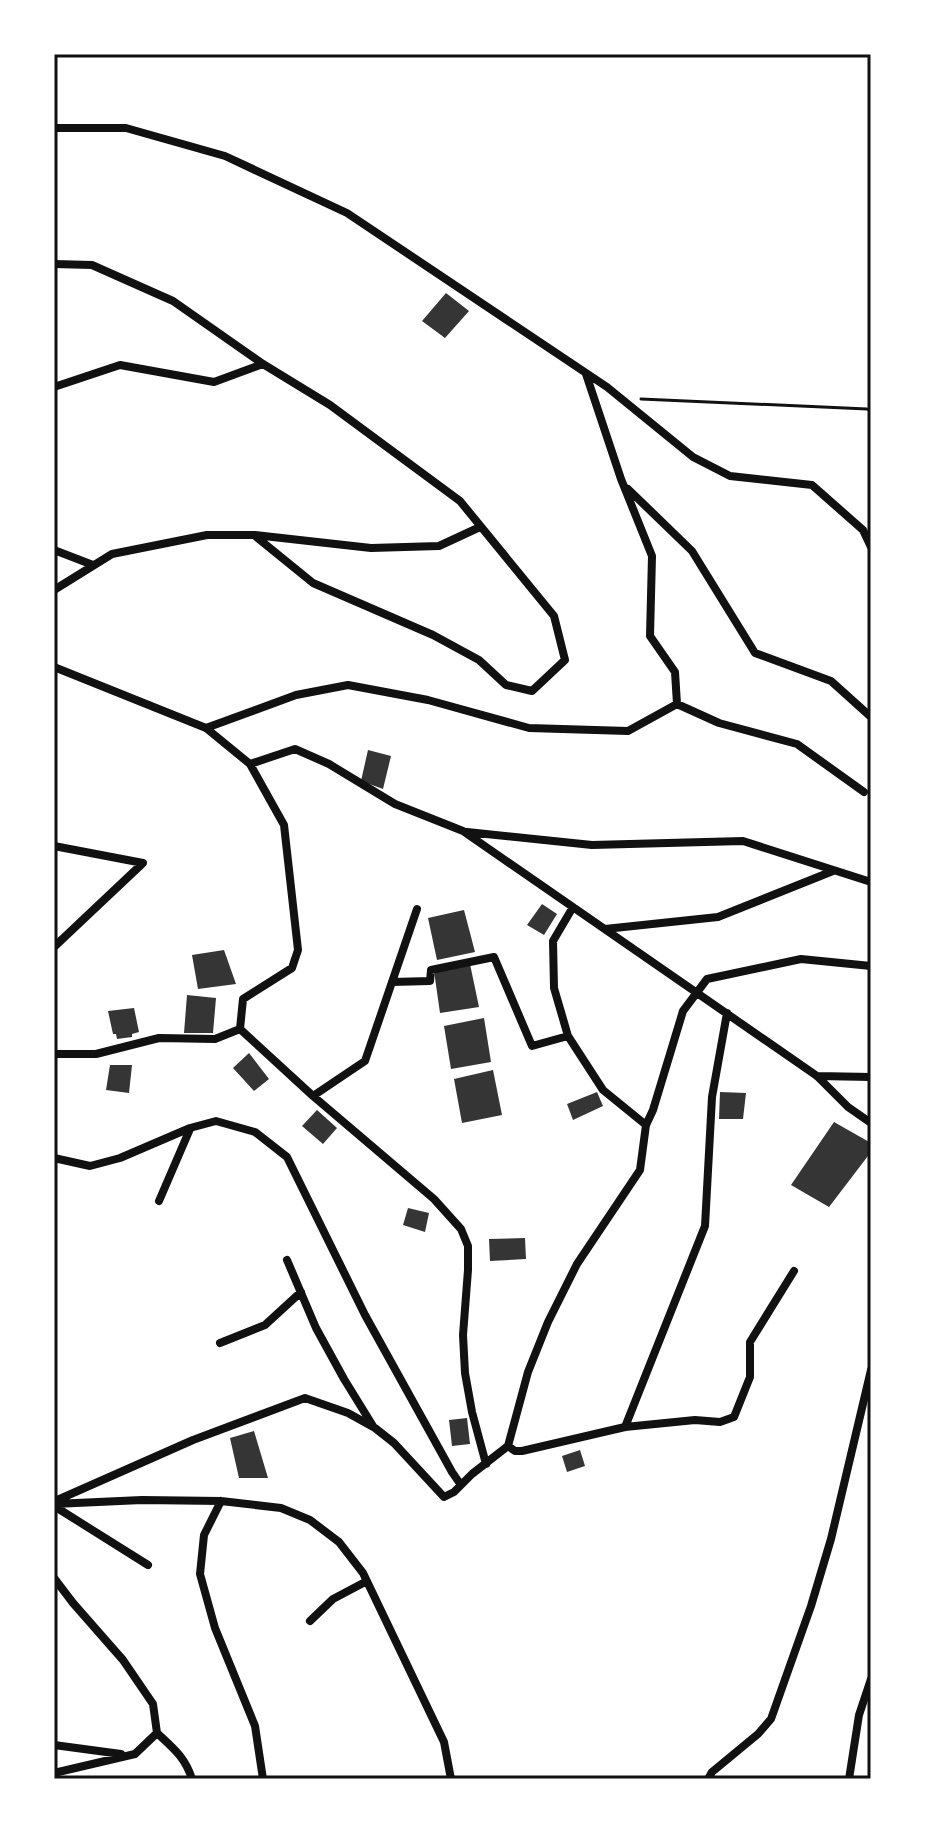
<svg xmlns="http://www.w3.org/2000/svg" width="925" height="1833" viewBox="0 0 925 1833" font-family="'Sofia Sans Condensed',sans-serif">
<style>
.building{fill:#353535}
.lines{fill:none;stroke-linecap:round;stroke-linejoin:round}
.path{stroke:#111;stroke-width:3}
.minor{stroke:#111;stroke-width:8}
.neatline{fill:none;stroke:#111;stroke-width:3}
</style>
<rect width="100%" height="100%" fill="#fff"/>
<path class="building" d="M446,293L469,311L445,338L422,321Z
M368,750L391,756L383,789L361,781Z
M542,904L557,914L544,935L527,925Z
M464,910L475,952L437,960L428,918Z
M224,950L236,984L198,989L192,955Z
M470,964L479,1007L440,1013L434,971Z
M187,995L216,998L213,1033H184Z
M134,1008L139,1032L132,1034V1037L117,1039L116,1034H113L108,1011Z
M484,1018L491,1062L451,1069L444,1026Z
M249,1053L269,1079L254,1091L233,1068Z
M110,1065H132L129,1093L106,1090Z
M493,1070L502,1115L462,1123L454,1079Z
M597,1092L603,1106L573,1120L567,1104Z
M720,1092L746,1093L743,1119H719Z
M317,1110L337,1128L323,1144L302,1126Z
M834,1122L871,1143V1152L829,1207L791,1185Z
M408,1208L429,1213L425,1232L403,1225Z
M525,1238L526,1259L490,1261L489,1239Z
M467,1418L470,1444L452,1446L449,1420Z
M254,1431L268,1478H239L230,1438Z
M580,1450L585,1466L567,1472L562,1456Z"/>
<g class="lines">
<path class="path" d="M641,399L867,409L871,411"/>
<path class="minor" d="M54,128H126L225,156L347,213L607,387L693,457L730,476L812,485L863,530L871,547
M54,264L92,265L173,301L263,364L330,405L460,501L554,616L565,660L532,691L506,685L479,660L433,635L313,583L254,535H207L112,554L54,590
M54,387L120,365L214,382L263,364
M628,489L692,551L755,653L831,681L871,717
M255,535L371,548L439,546L480,527
M54,550L93,565
M54,667L206,728L250,764L284,825L298,950L292,968L243,999L240,1029L313,1096L434,1199L461,1229L468,1246V1270L463,1335L465,1373L472,1412L486,1464
M677,704L719,723L797,744L864,792
M206,728L296,695L348,685L428,700L529,728L628,731L677,704L675,672L650,636L652,556L621,479L586,374
M250,764L295,749L329,764L395,804L463,831L817,1076L848,1107L871,1123
M467,832L592,845L743,841L871,882
M54,846L143,863L54,947
M573,907L553,941L554,988L568,1036L603,1090L646,1125
M605,929L718,917L833,871
M392,982L430,981L431,970L494,957L532,1046L568,1036
M54,1054H96L159,1038L215,1039L240,1029
M817,1076L871,1077
M313,1096L365,1061L417,909
M54,1158L90,1166L120,1158L190,1128L216,1121L255,1132L287,1157L365,1315L452,1472L461,1485
M159,1201L190,1129
M287,1260L316,1328L344,1379L373,1426
M220,1343L265,1325L301,1292
M625,1427L705,1226L712,1097L727,1013
M508,1446L528,1372L548,1322L577,1264L640,1170L646,1125L653,1110L683,1011L707,979L801,959L871,966
M508,1446L515,1451H522L625,1427L695,1420L720,1422L734,1417L750,1377V1342L794,1271
M55,1501L193,1440L305,1398L348,1413L375,1428L394,1443L444,1497L454,1492L472,1474L508,1446
M221,1501L204,1535L200,1574L215,1628L255,1726L263,1779
M54,1504L142,1500L221,1501L281,1508L310,1520L339,1542L363,1573L444,1742L451,1779
M54,1506L148,1565
M54,1578L73,1603L123,1660L153,1704L157,1733L135,1754L54,1773
M310,1621L333,1599L367,1581
M157,1733C173,1748 185,1757 192,1779
M54,1745L121,1754
M708,1779L712,1772L758,1734L771,1719L811,1606L831,1539L871,1370
M849,1779L859,1715L871,1679"/>
</g>
<rect width="925" height="1833" fill="none" stroke="#ffffff" stroke-width="112"/>
<rect x="56" y="56" width="813" height="1721" class="neatline"/>
</svg>
